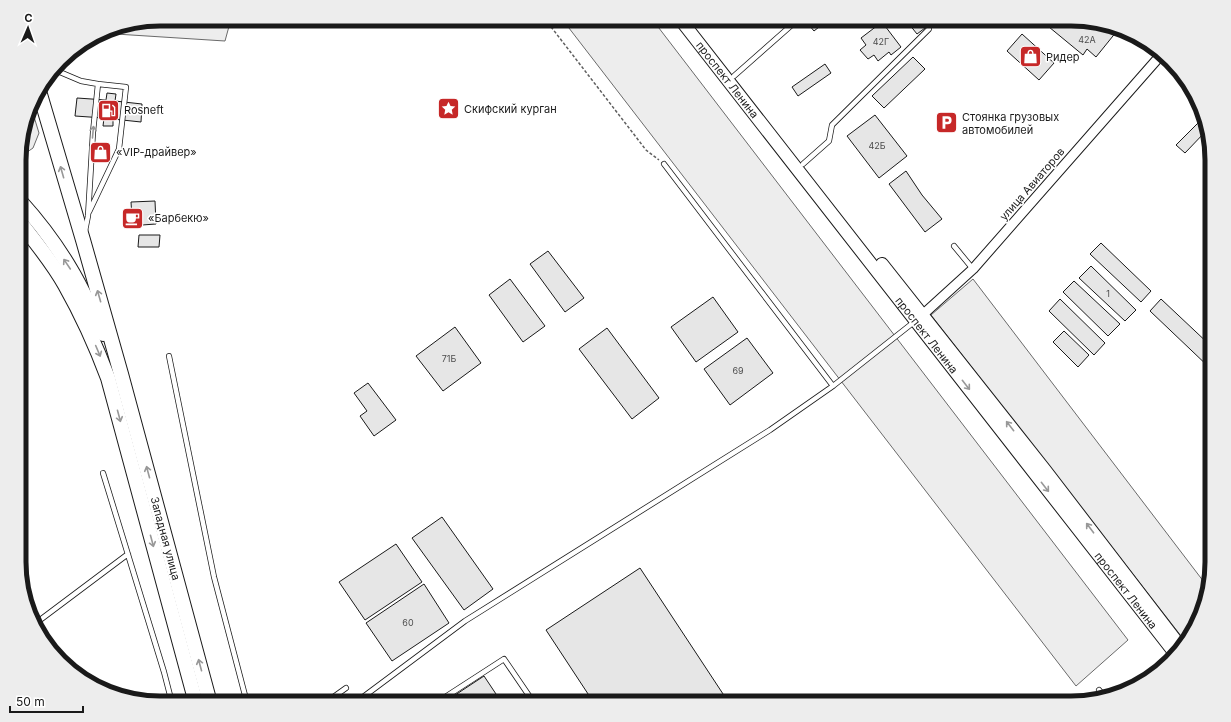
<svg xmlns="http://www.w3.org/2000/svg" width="1231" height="722" viewBox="0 0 1231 722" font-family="Inter,sans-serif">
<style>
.built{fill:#ededed;stroke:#6a6a6a}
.building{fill:#e6e6e6;stroke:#1a1a1a}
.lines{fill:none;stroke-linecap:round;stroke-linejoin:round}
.lane-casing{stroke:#1a1a1a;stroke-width:6}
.street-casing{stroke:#1a1a1a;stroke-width:11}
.secondary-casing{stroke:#1a1a1a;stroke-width:14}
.primary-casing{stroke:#1a1a1a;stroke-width:16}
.path{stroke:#5f5f5f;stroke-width:1.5;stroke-dasharray:3 2;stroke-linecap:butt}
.lane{stroke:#fff;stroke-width:4.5}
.street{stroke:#fff;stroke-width:9}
.secondary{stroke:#fff;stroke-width:12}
.primary{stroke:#fff;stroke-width:14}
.oneway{stroke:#989898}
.labels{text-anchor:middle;stroke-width:3;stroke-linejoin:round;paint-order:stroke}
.number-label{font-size:9px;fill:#4d4d4d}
.poi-label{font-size:11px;fill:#1a1a1a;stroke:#fff;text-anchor:start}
.street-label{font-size:11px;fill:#1a1a1a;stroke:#fff}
.rim{fill:none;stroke:#1a1a1a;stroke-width:5}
</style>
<rect width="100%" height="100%" fill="#fff"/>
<path class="built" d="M160,19H231L225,41L100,33L106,30Z
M562,19H652L1128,640L1076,686Z
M31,107L39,133L33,148L20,157V142Z
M973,279L1207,586L1193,633L1185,641L931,315Z"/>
<path class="building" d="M804,19H829L814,31Z
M905,19H918L925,28L917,34Z
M1055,19H1071L1117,31L1096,57L1087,49L1083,55L1049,27Z
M882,22L901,47L891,55L889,52L878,61L874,55L868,59L860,50L866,45L861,38Z
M1022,34L1054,63L1039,80L1007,51Z
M913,57L925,69L884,108L872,96Z
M825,64L831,73L798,96L792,87Z
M107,93L116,94L115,101L142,104L141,122L113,119V126H103L104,118L75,116L77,98L106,100Z
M875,115L907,156L879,178L847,136Z
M1201,120L1206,131L1185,153L1176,145Z
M96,144H107V160L95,159Z
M906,171L922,195L942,219L925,232L889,184Z
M155,201L156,224L142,225L141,218H132L131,202Z
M139,235H160L159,247H138Z
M1101,243L1151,291L1141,302L1090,254Z
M548,251L584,298L565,312L530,264Z
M1091,266L1136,310L1125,321L1079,278Z
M510,279L545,326L523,342L489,295Z
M1074,281L1120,324L1108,336L1063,292Z
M713,297L738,332L696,362L671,327Z
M1060,299L1105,343L1094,355L1049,311Z
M1161,299L1212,347V370L1150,311Z
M455,327L481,363L443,391L416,356Z
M607,328L659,398L632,419L579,349Z
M1064,331L1089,355L1078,367L1053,342Z
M747,338L773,373L730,405L704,369Z
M368,383L396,420L374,436L360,416L367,411L354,393Z
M442,517L493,589L464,610L412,538Z
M396,544L422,582L365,620L339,582Z
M640,568L729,703H594L546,630Z
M424,584L449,623L392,661L366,623Z
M484,676L502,703H443Z"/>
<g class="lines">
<defs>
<path id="lane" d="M55,70L81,81L98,84L93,132L88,216L85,231
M734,76L794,23
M664,164L833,386
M803,164L829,141L832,125L929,29L928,19
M89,212L119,149L126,87L98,84
M954,246L973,269
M169,356L214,577L247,703
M103,473L164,672L172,703
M36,623L128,554
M1099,690L1104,696
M325,703L346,688
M355,703L465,621L770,430L833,386L914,322
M436,703L504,659L534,703"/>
<path id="street" d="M918,319L973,269L1160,56"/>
<g id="secondary">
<path id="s1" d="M680,19L1174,652"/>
<path d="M882,264L1045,470L1180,646"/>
</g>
<g id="primary">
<path id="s2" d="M39,91L83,240L121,374L210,703"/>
<path d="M20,201C39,222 57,246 71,270C83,290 93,313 103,334"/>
<path d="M20,222C36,243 53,263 65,285C82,315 96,346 108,378L196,703"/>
</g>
</defs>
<use href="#lane" class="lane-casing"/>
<use href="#street" class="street-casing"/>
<use href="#secondary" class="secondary-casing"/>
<use href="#primary" class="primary-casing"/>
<path class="path" d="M545,19L646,150L659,160"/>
<use href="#lane" class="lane"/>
<use href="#street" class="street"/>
<use href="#secondary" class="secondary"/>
<use href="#primary" class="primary"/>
</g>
<defs><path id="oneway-shaft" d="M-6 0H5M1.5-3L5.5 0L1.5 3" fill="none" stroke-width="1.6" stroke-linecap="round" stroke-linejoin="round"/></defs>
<g class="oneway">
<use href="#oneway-shaft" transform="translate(93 132) rotate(-85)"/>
<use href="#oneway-shaft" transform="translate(62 172) rotate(-106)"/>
<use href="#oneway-shaft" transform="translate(67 264) rotate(-124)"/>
<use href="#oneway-shaft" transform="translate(99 296) rotate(-106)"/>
<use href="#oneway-shaft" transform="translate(98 351) rotate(67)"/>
<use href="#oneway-shaft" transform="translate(966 385) rotate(52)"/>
<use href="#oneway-shaft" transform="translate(119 416) rotate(75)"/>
<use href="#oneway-shaft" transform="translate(1010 426) rotate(-128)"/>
<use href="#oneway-shaft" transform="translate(148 472) rotate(-105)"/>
<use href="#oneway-shaft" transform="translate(1045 487) rotate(52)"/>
<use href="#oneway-shaft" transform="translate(1090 528) rotate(-127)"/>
<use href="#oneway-shaft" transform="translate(152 541) rotate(75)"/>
<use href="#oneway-shaft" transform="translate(200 665) rotate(-105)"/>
</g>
<defs>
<symbol id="shop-square" viewBox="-11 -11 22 22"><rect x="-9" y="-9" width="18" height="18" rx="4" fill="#c62828" stroke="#fff"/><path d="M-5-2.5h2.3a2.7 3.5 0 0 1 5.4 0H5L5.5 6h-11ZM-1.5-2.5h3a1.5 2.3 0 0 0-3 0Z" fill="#fff"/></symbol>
<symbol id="sight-square" viewBox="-11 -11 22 22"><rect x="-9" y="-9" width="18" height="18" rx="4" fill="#c62828" stroke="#fff"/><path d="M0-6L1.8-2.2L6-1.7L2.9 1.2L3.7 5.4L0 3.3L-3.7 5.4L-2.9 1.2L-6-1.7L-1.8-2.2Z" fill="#fff"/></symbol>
<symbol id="fuel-square" viewBox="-11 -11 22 22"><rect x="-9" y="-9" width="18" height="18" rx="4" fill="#c62828" stroke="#fff"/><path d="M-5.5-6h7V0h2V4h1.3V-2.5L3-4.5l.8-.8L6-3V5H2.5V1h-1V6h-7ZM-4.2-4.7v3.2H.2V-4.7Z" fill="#fff"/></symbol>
<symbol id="parking-square" viewBox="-11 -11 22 22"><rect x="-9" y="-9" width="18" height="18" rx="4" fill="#c62828" stroke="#fff"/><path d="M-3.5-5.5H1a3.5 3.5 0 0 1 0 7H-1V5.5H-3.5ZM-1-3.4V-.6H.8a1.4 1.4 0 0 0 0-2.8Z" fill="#fff"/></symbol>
<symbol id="cafe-square" viewBox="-11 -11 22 22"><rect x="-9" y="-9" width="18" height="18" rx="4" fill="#c62828" stroke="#fff"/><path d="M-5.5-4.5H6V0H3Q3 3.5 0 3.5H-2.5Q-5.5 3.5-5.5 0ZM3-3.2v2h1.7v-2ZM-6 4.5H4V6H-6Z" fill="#fff"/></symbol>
</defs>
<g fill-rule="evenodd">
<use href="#shop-square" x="1018" y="44" width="25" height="25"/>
<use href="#sight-square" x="436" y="96" width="25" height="25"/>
<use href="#fuel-square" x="96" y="98" width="25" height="25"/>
<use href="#parking-square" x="934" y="110" width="25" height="25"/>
<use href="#shop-square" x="88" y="140" width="25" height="25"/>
<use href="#cafe-square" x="120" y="206" width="25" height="25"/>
</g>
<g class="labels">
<g class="number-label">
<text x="1087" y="43">42А</text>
<text x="881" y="45">42Г</text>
<text x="877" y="149">42Б</text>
<text x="1108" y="297">1</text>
<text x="449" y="362">71Б</text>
<text x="738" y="374">69</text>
<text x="408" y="626">60</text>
</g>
<g class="poi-label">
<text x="1046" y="61">Ридер</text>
<text x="464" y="113">Скифский курган</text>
<text x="124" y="114">Rosneft</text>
<text x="962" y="121">Стоянка грузовых<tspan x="962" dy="13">автомобилей</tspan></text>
<text x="116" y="156">«VIP-драйвер»</text>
<text x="148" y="222">«Барбекю»</text>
</g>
<g class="street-label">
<text dy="4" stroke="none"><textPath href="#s1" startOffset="77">проспект Ленина</textPath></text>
<text transform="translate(1032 184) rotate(-49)" y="4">улица Авиаторов</text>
<text dy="4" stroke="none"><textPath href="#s1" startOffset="401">проспект Ленина</textPath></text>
<text dy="4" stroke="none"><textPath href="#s2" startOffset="465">Западная улица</textPath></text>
<text dy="4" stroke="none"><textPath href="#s1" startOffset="725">проспект Ленина</textPath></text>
</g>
</g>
<path d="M0 0H1231V722H0ZM160 26H1071A134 134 0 0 1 1205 160V562A134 134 0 0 1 1071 696H160A134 134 0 0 1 26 562V160A134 134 0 0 1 160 26Z" fill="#ededed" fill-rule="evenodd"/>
<path class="rim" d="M160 26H1071A134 134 0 0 1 1205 160V562A134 134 0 0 1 1071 696H160A134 134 0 0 1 26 562V160A134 134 0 0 1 160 26Z"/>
<g transform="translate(28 28) rotate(2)" stroke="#ffffff" stroke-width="3" paint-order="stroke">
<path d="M0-3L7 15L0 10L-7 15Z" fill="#1a1a1a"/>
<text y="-6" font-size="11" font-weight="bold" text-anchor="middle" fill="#1a1a1a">С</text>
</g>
<path d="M10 706v6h73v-6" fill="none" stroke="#1a1a1a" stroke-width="2"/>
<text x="16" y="706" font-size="12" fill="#1a1a1a" stroke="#ffffff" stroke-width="3" paint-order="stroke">50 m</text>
</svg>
